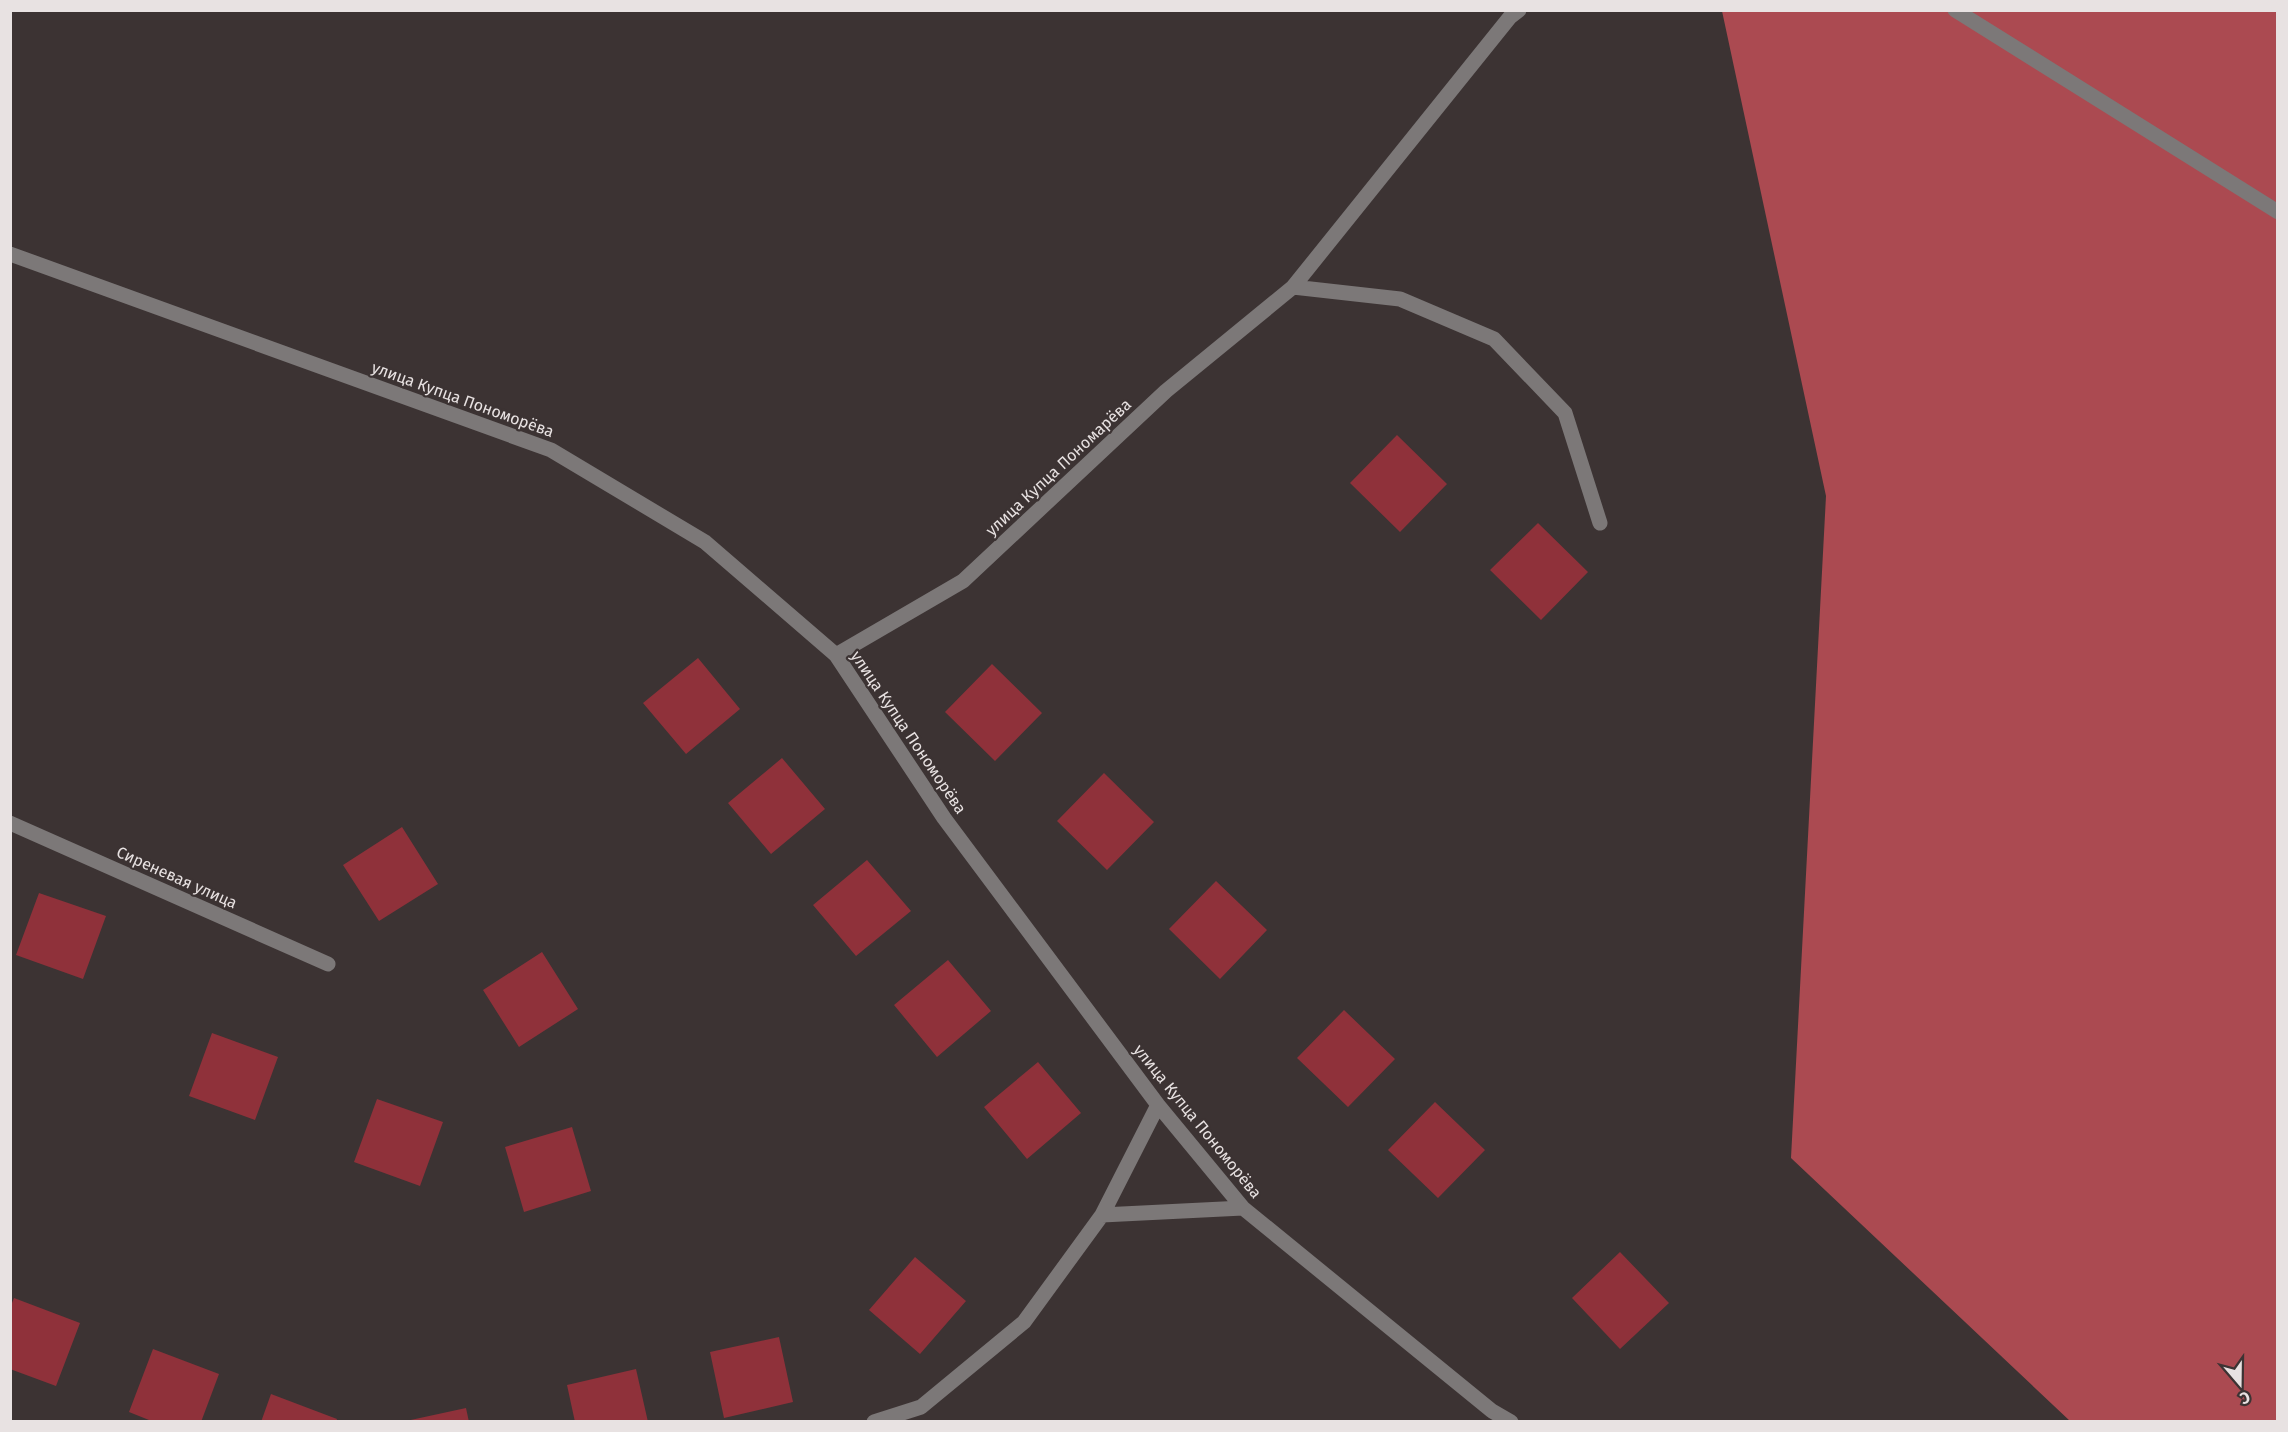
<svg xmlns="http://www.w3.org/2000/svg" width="2288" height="1432" viewBox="0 0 2288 1432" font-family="'Fira Sans',sans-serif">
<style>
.forest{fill:#ab4a51}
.building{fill:#8f313a}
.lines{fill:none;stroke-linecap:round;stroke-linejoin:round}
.minor{stroke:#7c7878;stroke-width:15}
.labels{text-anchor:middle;stroke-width:4.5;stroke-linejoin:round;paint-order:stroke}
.street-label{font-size:16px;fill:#e8e2e2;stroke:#3c3333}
</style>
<rect width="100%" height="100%" fill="#3c3333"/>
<path class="forest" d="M1722,11H2277V1421H2070L1791,1158L1826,496Z"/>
<path class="building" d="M1397,435L1447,484L1400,532L1350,483Z
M1538,523L1588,572L1541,620L1490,570Z
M698,658L740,709L686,754L643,703Z
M992,664L1042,713L995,761L945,712Z
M782,758L825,809L771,854L728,803Z
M1104,773L1154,822L1107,870L1057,821Z
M402,827L438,884L379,921L343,865Z
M867,860L911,911L856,956L813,905Z
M1216,881L1267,930L1220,979L1169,929Z
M39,893L106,916L83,979L16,955Z
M542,952L578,1009L519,1047L483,990Z
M948,960L991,1011L937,1057L894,1005Z
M1344,1010L1395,1059L1348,1107L1297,1058Z
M212,1033L278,1057L255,1120L189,1096Z
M1038,1062L1081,1113L1027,1159L984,1107Z
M377,1099L443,1122L420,1186L354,1162Z
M1435,1102L1485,1150L1438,1198L1388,1150Z
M572,1127L591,1191L524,1212L505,1147Z
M1620,1252L1669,1303L1620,1349L1572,1298Z
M915,1257L966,1301L920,1354L869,1310Z
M14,1298L80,1323L56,1386L10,1369V1308Z
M779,1337L793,1402L724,1418L710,1352Z
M153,1349L219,1374L201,1422H154L129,1412Z
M636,1369L648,1422H575L567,1385Z
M271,1394L337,1419L336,1422H261Z
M466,1408L469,1422H406V1421Z"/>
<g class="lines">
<path class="minor" d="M1955,10L2278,212
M10,254L551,450L705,542L836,655L944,818L1158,1105L1243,1208L1492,1411L1511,1422
M1293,287L1400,299L1494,339L1565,413L1600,523
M836,655L963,581L1166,391L1293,287L1510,17L1519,10
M10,823L328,964
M1102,1215L1158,1105
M874,1422L921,1407L1024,1322L1102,1215L1243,1208"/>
</g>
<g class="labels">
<g class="street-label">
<text transform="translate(463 399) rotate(20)" y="6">улица Купца Пономорёва</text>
<text transform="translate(1058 467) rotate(-43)" y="6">улица Купца Пономарёва</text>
<text transform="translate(909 732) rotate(56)" y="6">улица Купца Пономорёва</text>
<text transform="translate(177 877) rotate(24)" y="6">Сиреневая улица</text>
<text transform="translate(1198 1121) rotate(51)" y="6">улица Купца Пономорёва</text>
</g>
</g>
<rect width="2288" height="1432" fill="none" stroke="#e8e2e2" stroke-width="24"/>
<g transform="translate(2240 1384) rotate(160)" stroke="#3c3333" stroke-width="4.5" paint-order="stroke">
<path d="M0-4.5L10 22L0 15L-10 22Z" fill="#e8e2e2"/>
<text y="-9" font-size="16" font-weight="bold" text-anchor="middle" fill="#e8e2e2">С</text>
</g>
</svg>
